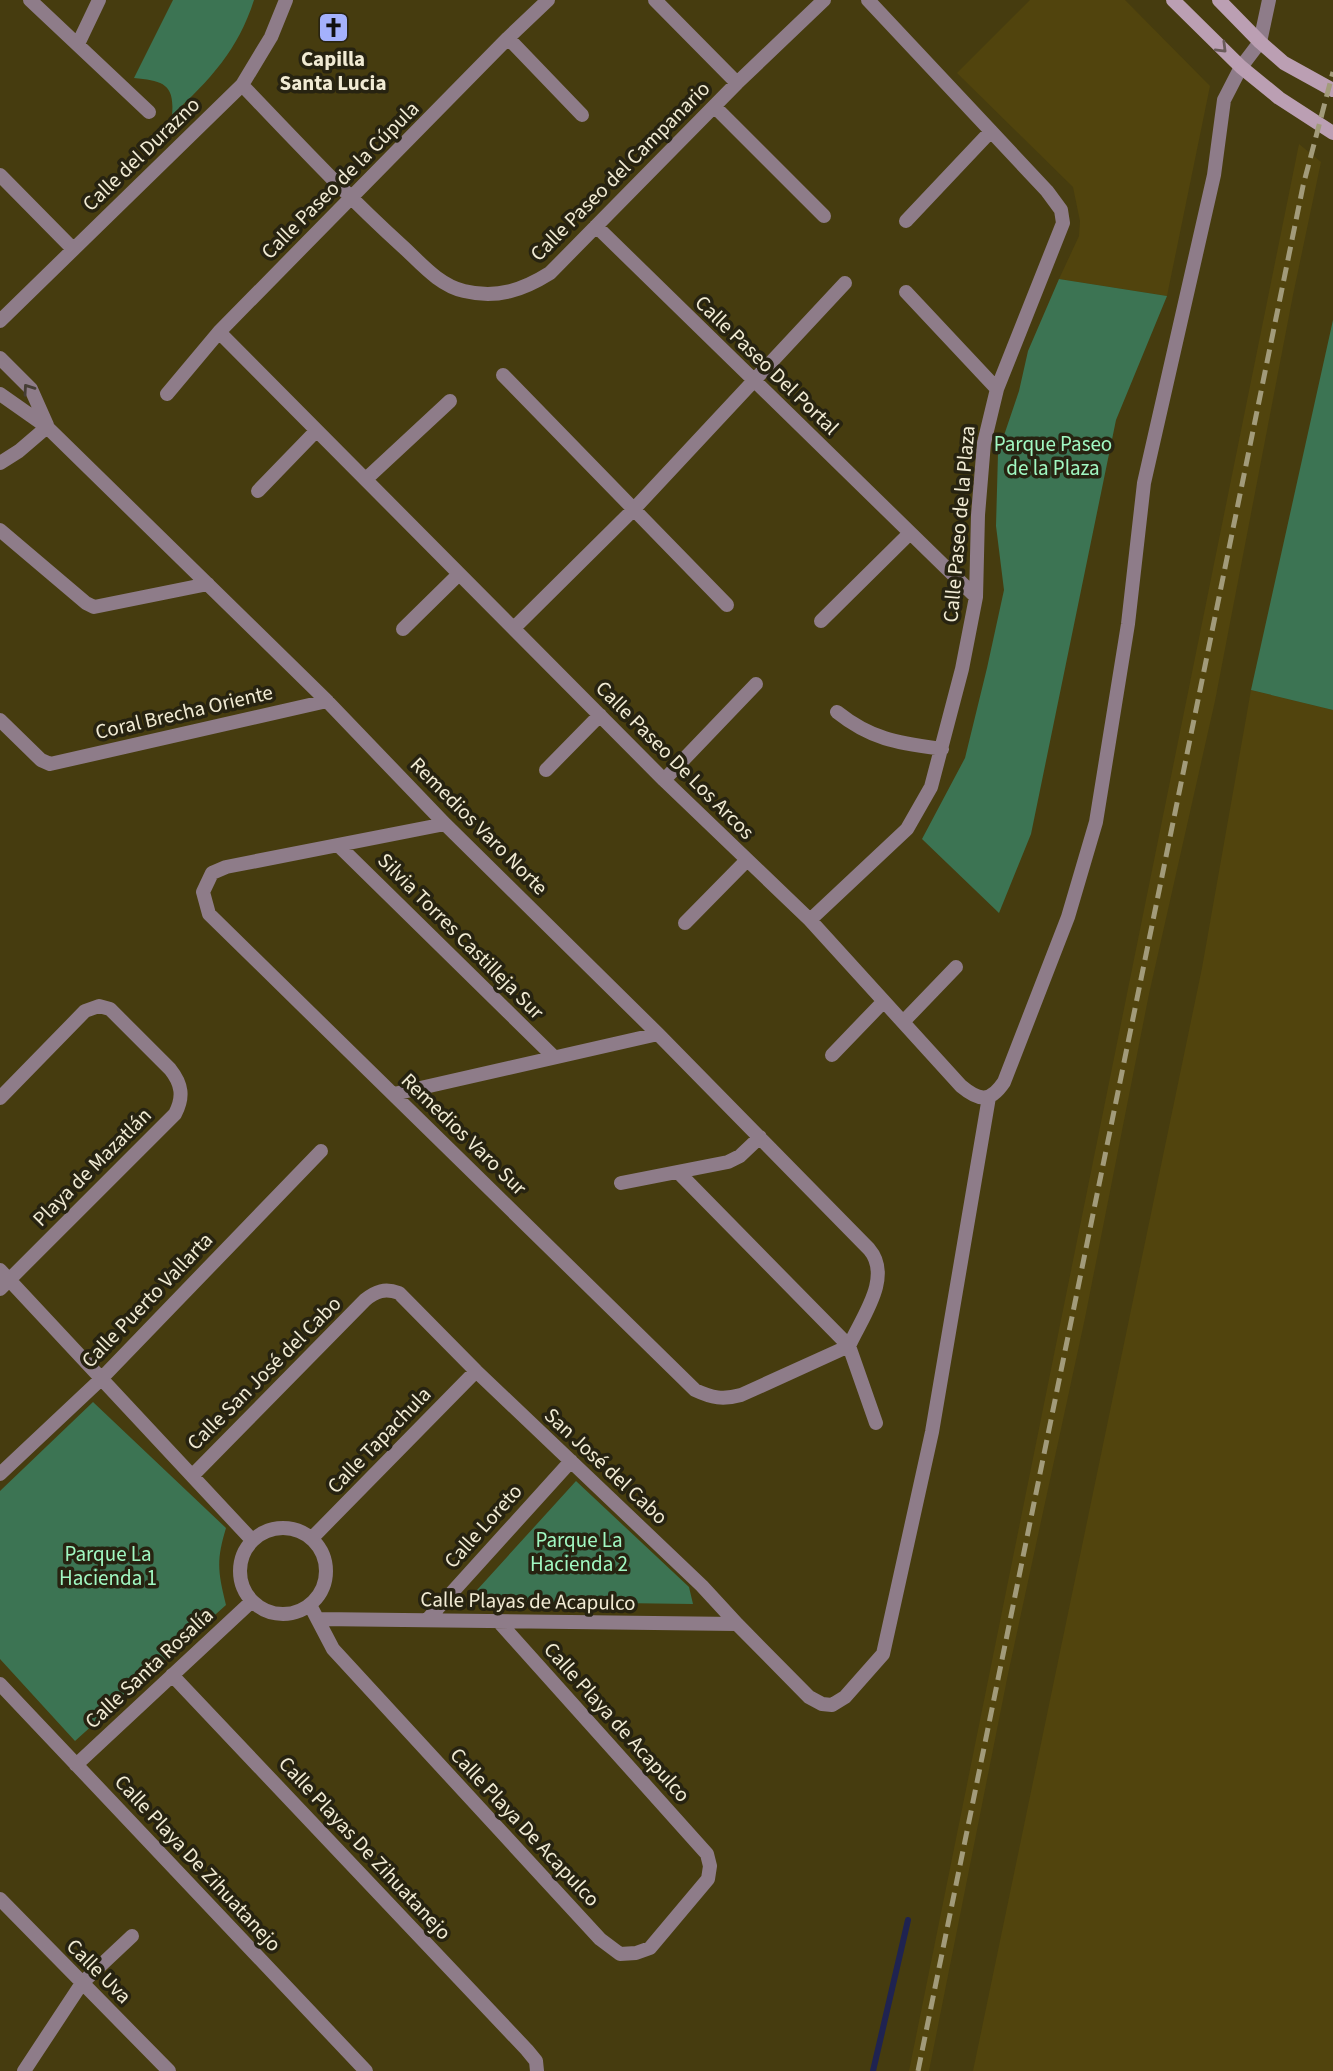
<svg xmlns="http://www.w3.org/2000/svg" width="1333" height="2071" viewBox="0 0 1333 2071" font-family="'Source Sans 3',sans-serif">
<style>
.built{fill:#51440d}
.green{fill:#3c7453}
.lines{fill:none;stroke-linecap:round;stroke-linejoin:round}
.stream{stroke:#1f2351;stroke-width:6}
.street{stroke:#8e7c89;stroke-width:14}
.secondary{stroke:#bb9fb3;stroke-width:14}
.rail{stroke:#a29b7a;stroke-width:5;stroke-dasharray:14 7;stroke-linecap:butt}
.oneway{stroke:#6a5b5a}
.oneway2{stroke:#463e35}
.labels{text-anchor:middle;stroke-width:7;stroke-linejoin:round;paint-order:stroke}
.poi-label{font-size:21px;font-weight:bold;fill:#f1ebd4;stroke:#272311}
.street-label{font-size:21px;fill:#f1ebd4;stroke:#272311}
.park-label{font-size:21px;fill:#a1f8c2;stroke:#272311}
</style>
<rect width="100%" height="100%" fill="#463c0f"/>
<path class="built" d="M1030,0H1125L1210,86L1167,296L1059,279L1079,236L1080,221L1073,187L957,73Z
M1299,144L1321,162L1293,295L1215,701L1149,994L1085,1318L1008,1674L929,2071H909Z
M1251,690L1333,710V2071H973L1202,968Z"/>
<path class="green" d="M173,0H254C238,50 210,80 172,115C175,83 162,81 134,78Z
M1059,279L1167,296L1116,420L1031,834L999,913L922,839L965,758L987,668L1004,590L996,526L998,453L1019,391L1028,351Z
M1333,320V710L1251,690Z
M93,1402L226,1528C216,1561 218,1572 226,1605L75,1741L0,1659V1491Z
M576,1481L689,1587L693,1604L467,1601Z"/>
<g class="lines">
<path class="stream" d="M873,2071L908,1920"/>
<path class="street" d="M30,0L149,112
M655,0L737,83
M508,38L582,115
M78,44L99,0
M242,85C294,139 345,194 401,245C420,262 438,285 464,291C497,299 523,290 550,273L737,83L824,0
M715,107L824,216
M0,175L73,249
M906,221L991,131
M596,226L976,597
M906,292L997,389
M0,321L242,85L271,37L286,0
M219,332L664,780L810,920L961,1086C979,1101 990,1103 1004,1082L1068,917L1096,822L1128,624L1144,483L1214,175L1224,100L1241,67L1260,42L1269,0
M0,358L31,389L47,425
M503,375L727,605
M0,394L47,427L327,701L445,824L658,1034L869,1249C893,1277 862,1317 849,1346L741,1395C723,1400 712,1398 695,1390L209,914L203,892L212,873L226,867L445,824
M167,394L219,332L508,38L548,0
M0,463L19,451L47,427
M366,479L450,401
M258,491L316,431
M0,530L86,603L94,607L208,584
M821,621L909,534
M514,628L634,509L845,283
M403,629L459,574
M837,712C872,740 899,743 942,749
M0,720L41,760L50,764L327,701
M546,770L600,715
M664,780L756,684
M338,845L554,1057
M810,920L907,829L931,787L962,669L976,597L978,515L984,443L997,389L1063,223L1061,210L1047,191L868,0
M685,923L747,860
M903,1022L956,967
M832,1055L883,1002
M394,1094L658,1034
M0,1098L85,1011L99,1006L110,1009L170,1069C182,1084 184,1097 175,1114L0,1289
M678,1172L849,1346L876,1423
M621,1183L728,1162L740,1156L760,1137
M0,1270L251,1539
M0,1474L100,1380L321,1151
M193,1475L365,1300C376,1291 385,1288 399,1293L476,1371L702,1586L737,1624L809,1697L822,1704L832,1705L845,1697L883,1654L932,1432L989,1097
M240 1571a43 43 0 1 1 86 0a43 43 0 1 1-86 0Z
M312,1538L476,1371
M310,1605L333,1649L600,1939L620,1954L636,1953L650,1948L708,1879L710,1866L707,1854L500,1623
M318,1619L737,1624
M427,1620L571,1461
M172,1675L527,2050L536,2061L537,2071
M0,1684L366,2071
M76,1765L251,1602
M0,1899L169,2071
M24,2071L82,1983L132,1936"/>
<path class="secondary" d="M1173,0L1241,67L1279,98L1333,133
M1219,0L1260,42L1284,63L1333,90"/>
<path class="rail" d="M918,2071L1303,186L1333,72"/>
</g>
<defs><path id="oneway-chevron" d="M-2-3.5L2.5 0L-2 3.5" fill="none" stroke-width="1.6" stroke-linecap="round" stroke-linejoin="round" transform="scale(1.75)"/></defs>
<use class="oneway" href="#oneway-chevron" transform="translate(1222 48) rotate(45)"/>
<use class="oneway2" href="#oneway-chevron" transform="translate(28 389) rotate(-125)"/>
<defs>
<symbol id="church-square" viewBox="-11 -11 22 22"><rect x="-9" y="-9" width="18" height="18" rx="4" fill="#a4b1fc" stroke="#272311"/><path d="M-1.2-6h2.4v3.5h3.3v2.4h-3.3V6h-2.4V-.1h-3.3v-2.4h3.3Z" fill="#111"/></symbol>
</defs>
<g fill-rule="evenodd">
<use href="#church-square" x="316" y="10" width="35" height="35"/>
</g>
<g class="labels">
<g class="poi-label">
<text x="333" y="66">Capilla<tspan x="333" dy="24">Santa Lucia</tspan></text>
</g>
<g class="street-label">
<text transform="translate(141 154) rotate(-44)" y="7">Calle del Durazno</text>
<text transform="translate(620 171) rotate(-45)" y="7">Calle Paseo del Campanario</text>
<text transform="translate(340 180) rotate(-45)" y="7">Calle Paseo de la Cúpula</text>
<text transform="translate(767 365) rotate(44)" y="7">Calle Paseo Del Portal</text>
<text transform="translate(959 524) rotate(-85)" y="7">Calle Paseo de la Plaza</text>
<text transform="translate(184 712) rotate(-13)" y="7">Coral Brecha Oriente</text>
<text transform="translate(675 760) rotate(45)" y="7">Calle Paseo De Los Arcos</text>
<text transform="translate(479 826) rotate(45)" y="7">Remedios Varo Norte</text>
<text transform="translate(461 936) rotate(45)" y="7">Silvia Torres Castilleja Sur</text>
<text transform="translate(464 1134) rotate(44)" y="7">Remedios Varo Sur</text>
<text transform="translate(92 1167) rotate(-45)" y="7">Playa de Mazatlán</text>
<text transform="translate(147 1300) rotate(-46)" y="7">Calle Puerto Vallarta</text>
<text transform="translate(264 1373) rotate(-45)" y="7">Calle San José del Cabo</text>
<text transform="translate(379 1440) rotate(-46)" y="7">Calle Tapachula</text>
<text transform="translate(606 1466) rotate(43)" y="7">San José del Cabo</text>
<text transform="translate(483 1526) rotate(-48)" y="7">Calle Loreto</text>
<text transform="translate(528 1601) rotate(1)" y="7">Calle Playas de Acapulco</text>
<text transform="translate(149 1668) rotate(-43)" y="7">Calle Santa Rosalía</text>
<text transform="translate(617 1722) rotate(48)" y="7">Calle Playa de Acapulco</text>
<text transform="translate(525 1827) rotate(47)" y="7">Calle Playa De Acapulco</text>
<text transform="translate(365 1848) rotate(47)" y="7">Calle Playas De Zihuatanejo</text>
<text transform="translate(198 1863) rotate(47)" y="7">Calle Playa De Zihuatanejo</text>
<text transform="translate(99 1971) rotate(45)" y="7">Calle Uva</text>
</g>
<g class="park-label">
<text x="1053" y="451">Parque Paseo<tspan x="1053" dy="24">de la Plaza</tspan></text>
<text x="579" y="1547">Parque La<tspan x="579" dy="24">Hacienda 2</tspan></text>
<text x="108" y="1561">Parque La<tspan x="108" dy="24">Hacienda 1</tspan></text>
</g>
</g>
</svg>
